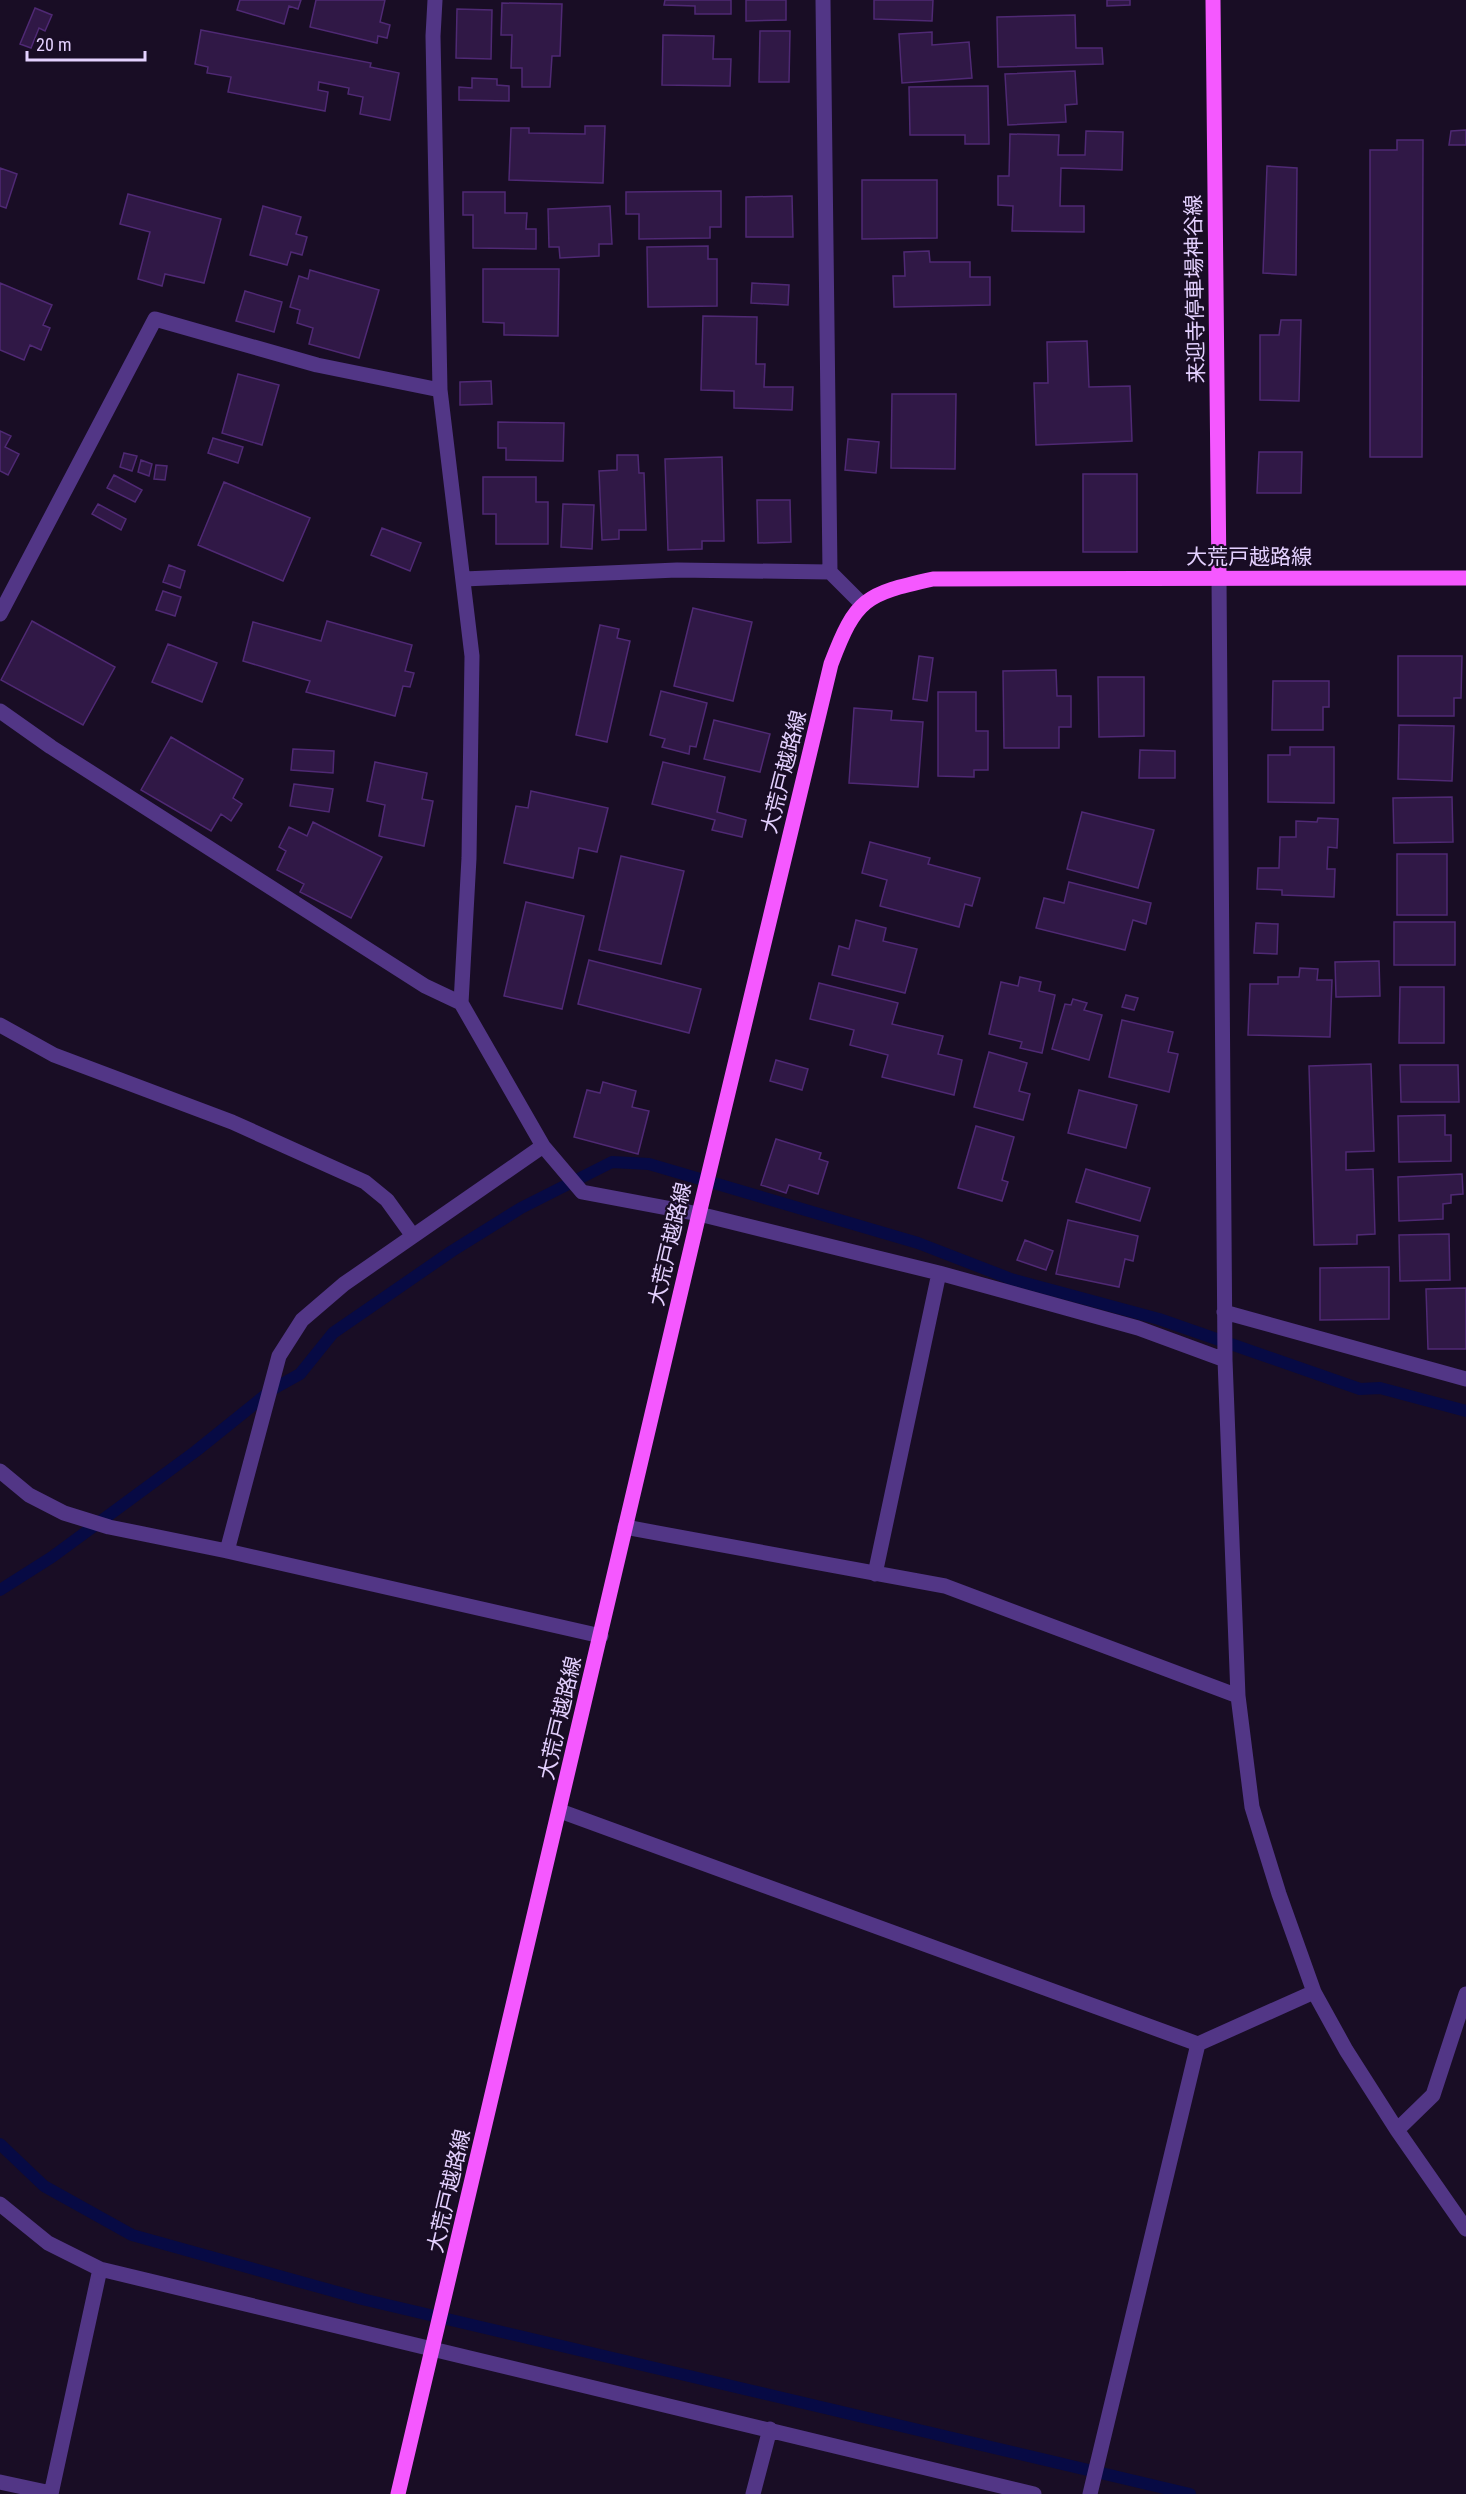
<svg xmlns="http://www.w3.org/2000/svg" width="1466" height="2494" viewBox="0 0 1466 2494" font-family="'Roboto Condensed','Noto Sans JP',sans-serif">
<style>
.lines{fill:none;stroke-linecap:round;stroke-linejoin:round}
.stream{stroke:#070a44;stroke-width:12}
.building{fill:#301846;stroke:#4f2974;stroke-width:1.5}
.minor{stroke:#523686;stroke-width:15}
.major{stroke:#f558ff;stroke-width:15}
.labels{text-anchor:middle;stroke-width:4.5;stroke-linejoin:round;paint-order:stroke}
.street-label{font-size:21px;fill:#e4d1ff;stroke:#190d25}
</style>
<rect width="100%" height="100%" fill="#190d25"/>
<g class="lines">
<path class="stream" d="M0,1590L52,1557L196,1451L273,1389L300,1374L333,1333L452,1251L521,1208L612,1162L649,1164L918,1243L1011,1279L1159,1319L1360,1389L1380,1388L1466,1411
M0,2144L44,2186L132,2235L362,2299L1190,2494"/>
</g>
<path class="building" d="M240,0H301L298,9L289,6L284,24L237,10Z
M316,0H385L380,22L390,25L387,38L378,36L377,43L310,27Z
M665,0H731V14H695V6L664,5Z
M746,0H786V20L746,21Z
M874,0H933L932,21L874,19Z
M1107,0H1130V5L1107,6Z
M502,3L562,4L560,56H552L550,87H522V68H511L512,35H501Z
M35,8L52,15L45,31L39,28L31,48L20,44Z
M457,9L492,10L491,59L456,58Z
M1075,15L1076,48H1102L1103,64L998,67L997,17Z
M201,30L371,63L370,67L399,73L390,120L360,114L363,97L348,94L349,88L319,82L318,90L328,92L325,111L228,92L231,77L207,73L208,67L195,64Z
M760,31H790L789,82H759Z
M932,32V45L969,42L972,78L902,83L899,34Z
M663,35L714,36L713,59H731L730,86L662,85Z
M1075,71L1077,104L1065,105L1066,122L1008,125L1005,74Z
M472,78L497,79V85L509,86V101L459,100V87L472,88Z
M988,86L989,144H965V135H910L909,87Z
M585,126H605L603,183L509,180L511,128H529V133L585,134Z
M1466,130V145H1449L1451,131Z
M1086,131L1123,132L1122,170L1061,168L1060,206H1084V232L1012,231L1013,206L998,205V176H1009L1010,134L1059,135L1058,155H1085Z
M1397,140H1423L1422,457H1370V150H1397Z
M1267,166L1297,168L1296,275L1263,273Z
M0,168L17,174L6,208L0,206Z
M862,180H937V238L862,239Z
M721,191V227H710V238L639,239V214H626V192Z
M463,192H505V213H527L526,229H536V249L473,248V215H463Z
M128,194L221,219L204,283L165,274L162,286L138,279L150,232L120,224Z
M792,196L793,237H746V197Z
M263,206L301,217L296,234L307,237L302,255L291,252L287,265L250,255Z
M610,206L612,244H599V256L560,258L559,247H549L548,209Z
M708,246V259H717V306L648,307L647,247Z
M929,251L930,262H970V277H990V305L894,307L893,276H905L904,252Z
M483,269H559L558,336L504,335V323L483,322Z
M310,270L379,290L359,358L309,344L313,328L297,323L300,310L290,307L299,276L308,279Z
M0,283L52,305L43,325L50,328L41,350L30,345L24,360L0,350Z
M752,283L789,285L788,305L751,303Z
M245,291L282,302L274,332L236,321Z
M703,316L757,317L756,364H765L764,387H793L792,410L734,408V391L701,390Z
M1281,320H1301L1299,401L1260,400V335H1279Z
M1087,341L1089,387L1130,386L1132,441L1036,445L1034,383H1048L1047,342Z
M238,374L279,385L262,445L222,433Z
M491,381L492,404L460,405V382Z
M892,394H956L955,469L891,468Z
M498,422L564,423L563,461L506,460V448H498Z
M0,431L11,436L5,447L19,454L8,475L0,471Z
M213,438L243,447L238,463L208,453Z
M848,439L879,442L876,473L845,470Z
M1259,452H1302L1301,493H1257Z
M124,453L137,456L132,471L120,467Z
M617,455H638L639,473H644L646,530H619V539L602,540L599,471L617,470Z
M722,457L724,541H702V549L668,550L665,459Z
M141,460L152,464L149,476L138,472Z
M156,465L167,466L165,480L154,479Z
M1083,474H1137V552H1083Z
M114,475L142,490L135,502L107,488Z
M483,477H536V502H548V544H496V514H483Z
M224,482L310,518L283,581L198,545Z
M757,500H790L791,542L758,543Z
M98,504L126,519L121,530L92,514Z
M563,504L594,505L592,549L561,547Z
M382,528L421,543L410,571L371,555Z
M169,565L185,571L180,588L163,582Z
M163,591L181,597L175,616L156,610Z
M693,608L752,622L733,701L674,686Z
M32,621L115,667L83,725L1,680Z
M327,621L412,645L405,671L414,673L410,687L403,686L395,716L306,692L310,681L243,661L253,622L321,641Z
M600,625L619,629L617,638L630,641L607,742L576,735Z
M168,644L217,663L202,702L152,682Z
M919,656L933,658L927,701L913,699Z
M1398,656H1462L1461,698H1454V716H1398Z
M1056,670L1057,696H1071V727H1059V748H1004L1003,671Z
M1098,677H1144V736L1099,737Z
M1273,681H1329V707H1323V730H1272Z
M661,691L707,703L696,747L690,746L689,754L662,747L665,739L650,735Z
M938,692H976V731H988V770H974V777L938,776Z
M854,708L892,711L891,720L923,722L918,787L849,783Z
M714,720L770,734L760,772L704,759Z
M1399,725L1454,726L1452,781L1398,779Z
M171,737L243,779L233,798L242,804L231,821L221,814L211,831L141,790Z
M1290,747H1334V803L1268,802V755H1290Z
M293,749L334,751L333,773L291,770Z
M1140,750L1175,751V778H1139Z
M375,762L427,773L422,799L433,801L424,846L379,836L385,805L367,801Z
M663,762L725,777L717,812L746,820L742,837L712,830L715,820L652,804Z
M294,784L333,789L329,812L290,806Z
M531,791L608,808L597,852L579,848L573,878L504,863L516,806L528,808Z
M1452,797L1453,842L1394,843L1393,798Z
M1082,812L1154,830L1138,888L1067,869Z
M1318,818L1338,819L1337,848L1328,847L1327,869H1335L1334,897L1282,895V890L1257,889L1258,868H1279L1280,837H1296V821L1317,822Z
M313,822L382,857L351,918L300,892L304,884L277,870L286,851L279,847L289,827L307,836Z
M870,842L930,858L928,864L980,878L972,906L965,904L959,927L880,906L887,880L862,873Z
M1397,854H1447V915H1397Z
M621,856L684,871L661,964L599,950Z
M1069,882L1151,903L1146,924L1133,920L1125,950L1036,928L1044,898L1064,903Z
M526,902L584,916L562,1009L504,996Z
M856,920L886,928L883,941L917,949L905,993L832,975L839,946L849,949Z
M1394,922H1455V965H1394Z
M1256,923L1278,924L1277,954L1254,953Z
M589,960L701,989L689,1033L578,1004Z
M1379,961L1380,996L1336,997L1335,962Z
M1300,968L1318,969L1317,980H1332L1330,1037L1248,1035L1250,984H1278V977H1299Z
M1020,977L1041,982L1039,991L1055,995L1042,1053L1020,1048L1022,1042L989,1034L1001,982L1018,986Z
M819,983L898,1003L892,1024L943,1036L938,1054L962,1060L954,1095L882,1077L888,1055L850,1045L854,1030L810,1019Z
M1400,987H1444V1043H1399Z
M1126,995L1138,998L1134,1010L1122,1007Z
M1073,999L1087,1003L1084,1010L1102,1015L1089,1060L1052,1049L1065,1004L1071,1005Z
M1122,1020L1173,1032L1168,1052L1178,1054L1169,1092L1109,1077Z
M989,1052L1027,1063L1019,1091L1030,1094L1023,1120L974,1107Z
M776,1060L808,1069L802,1090L770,1081Z
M1371,1064L1374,1151L1346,1152V1170L1373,1169L1375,1234L1357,1235V1244L1314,1245L1309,1066Z
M1400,1065H1458L1459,1102H1401Z
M603,1082L636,1091L632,1107L649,1111L638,1154L574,1137L587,1090L600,1093Z
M1079,1090L1137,1105L1126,1148L1068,1133Z
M1445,1115V1135H1451V1161L1399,1162L1398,1116Z
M976,1126L1014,1137L1002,1180L1008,1182L1002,1201L958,1188Z
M776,1139L821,1153L819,1159L828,1162L818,1194L789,1185L786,1193L761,1185Z
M1086,1169L1150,1188L1140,1221L1076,1202Z
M1462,1174L1463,1194L1451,1195V1203L1443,1204V1219L1399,1221L1398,1177Z
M1068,1220L1138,1236L1133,1261L1125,1259L1119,1287L1056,1274Z
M1449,1234L1450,1280L1400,1281L1399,1235Z
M1025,1240L1053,1251L1046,1270L1017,1260Z
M1389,1267V1319L1320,1320V1268Z
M1466,1288V1349H1428L1426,1289Z"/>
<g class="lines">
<path class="minor" d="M435,0L433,36L440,390L472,656L469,858L461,1003L543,1146L582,1192L699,1214L939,1273L1138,1328L1225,1360
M823,0L830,572
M1219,578L1225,1360L1238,1696L1252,1807L1279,1894L1314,1992L1346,2050L1397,2130L1466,2229
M464,579L677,570L830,572L863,605
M0,614L155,319L317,365L440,390
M0,711L51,747L425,986L461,1003
M0,1025L54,1055L232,1122L365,1182L387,1200L413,1236
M1224,1312L1466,1379
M0,1471L29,1495L64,1513L109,1527L227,1551L601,1636
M625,1527L945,1586L1238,1696
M227,1551L279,1356L302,1320L344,1284L543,1146
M875,1574L939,1273
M560,1811L1198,2044L1314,1992
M1397,2130L1433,2095L1466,1994
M0,2204L48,2243L100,2269L1034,2494
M0,2482L51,2493
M51,2494L100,2269
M753,2494L770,2429
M1090,2494L1198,2044"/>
<path class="major" d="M1213,0L1219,578
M398,2494L699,1214L831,664C856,598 865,594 933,579L1466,578"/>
</g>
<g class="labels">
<g class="street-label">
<text transform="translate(1195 289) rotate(-91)" y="7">来迎寺停車場神谷線</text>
<text x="1249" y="564">大荒戸越路線</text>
<text transform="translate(784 772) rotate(-76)" y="7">大荒戸越路線</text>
<text transform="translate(670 1244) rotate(-77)" y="7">大荒戸越路線</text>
<text transform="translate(560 1718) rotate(-77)" y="7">大荒戸越路線</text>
<text transform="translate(449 2191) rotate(-77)" y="7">大荒戸越路線</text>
</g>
</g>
<path d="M27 51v9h118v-9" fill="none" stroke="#e4d1ff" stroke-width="3"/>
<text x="36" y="51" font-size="18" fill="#e4d1ff" stroke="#190d25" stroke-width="4.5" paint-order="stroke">20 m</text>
</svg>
